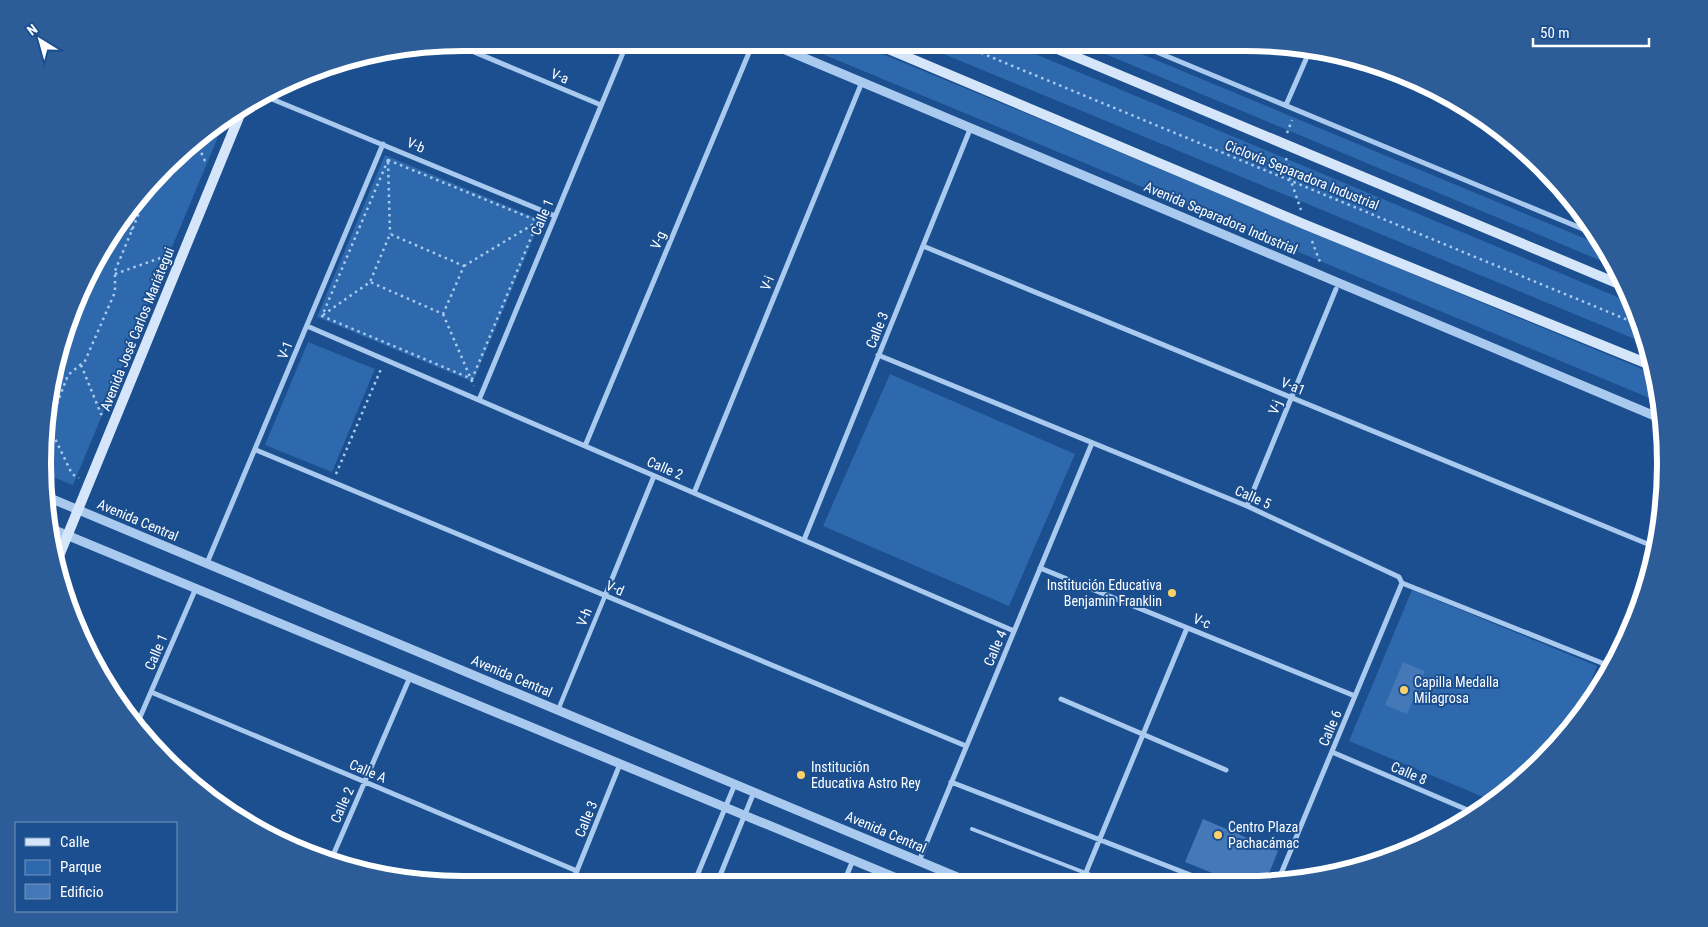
<svg xmlns="http://www.w3.org/2000/svg" width="1708" height="927" viewBox="0 0 1708 927" font-family="'Roboto Condensed',sans-serif">
<style>
.green{fill:#2e69ad}
.building{fill:#4478b7}
.lines{fill:none;stroke-linecap:round;stroke-linejoin:round}
.path{stroke:#a9c9ee;stroke-width:2.5;stroke-dasharray:2.5 4;stroke-linecap:butt}
.service{stroke:#a9c9ee;stroke-width:4}
.pedestrian{stroke:#a9c9ee;stroke-width:4.5}
.minor{stroke:#a9c9ee;stroke-width:5}
.tertiary{stroke:#a9c9ee;stroke-width:9}
.secondary{stroke:#d6e6fa;stroke-width:10}
.poi-dot{fill:#ffd166;stroke:#1b4f8f;stroke-width:2}
.labels{text-anchor:middle;stroke-width:4;stroke-linejoin:round;paint-order:stroke}
.street-label{font-size:14px;fill:#fff;stroke:#1b4f8f}
.poi-label{font-size:14px;fill:#fff;stroke:#1b4f8f;text-anchor:start}
.rim{fill:none;stroke:#fff;stroke-width:6}
</style>
<rect width="100%" height="100%" fill="#1b4f8f"/>
<path class="green" d="M796,43H856L1654,374L1659,402Z
M917,43H1009L1632,303L1647,344Z
M1079,43H1115L1603,246L1616,267Z
M225,120L73,485L45,474L57,355L113,230L207,130Z
M385,155L541,220L473,382L317,317Z
M308,342L375,369L332,472L265,445Z
M890,374L1075,454L1009,606L823,526Z
M1412,590L1597,666L1573,725L1561,741L1493,801L1349,741Z"/>
<path class="building" d="M1403,662L1425,671L1407,714L1385,705Z
M1203,819L1278,851L1266,881H1232L1185,862Z"/>
<g class="lines">
<path class="path" d="M957,43L1640,325
M1287,133L1292,120
M196,141L205,161L208,163
M1286,158L1291,181L1301,210
M388,160L538,221L472,379L322,316Z
M388,162L390,234
M125,217L132,230
M1312,241L1320,262
M464,266L537,222
M115,274L163,257L168,259
M443,314L474,386
M323,315L370,282L390,234L464,266L443,314L370,282
M81,365L101,414L103,415
M55,374L67,380
M50,422L68,375L85,361L115,292V271L147,194
M50,428L72,474L79,478
M336,474L381,369"/>
<path class="service" d="M972,829L1109,882"/>
<path class="pedestrian" d="M558,710L605,596"/>
<path class="minor" d="M1135,43L1595,234
M455,44L601,105
M267,97L555,216
M1286,105L1310,50
M923,246L1655,547
M307,326L1014,631
M878,355L1247,506L1399,577L1402,583L1612,667
M479,400L627,43
M585,446L753,43
M256,450L966,746
M694,493L862,82
M1247,506L1336,289
M804,540L971,127
M207,563L383,144
M1040,568L1355,696
M605,596L654,476
M151,692L577,871
M1061,699L1226,770
M137,724L196,588
M1332,752L1477,814
M951,782L1206,881
M331,860L410,677
M919,861L1092,443
M1278,881L1402,583
M844,882L853,860
M1082,882L1187,628
M572,883L620,764
M694,883L735,784
M717,883L754,792"/>
<path class="tertiary" d="M769,43L1662,419
M45,496L969,882
M52,529L906,882"/>
<path class="secondary" d="M874,43L1306,225L1653,366
M1043,43L1626,287
M59,556L241,112"/>
</g>
<g class="poi-dot">
<circle cx="1172" cy="593" r="5"/>
<circle cx="1404" cy="690" r="5"/>
<circle cx="801" cy="775" r="5"/>
<circle cx="1218" cy="835" r="5"/>
</g>
<g class="labels">
<g class="street-label">
<text transform="translate(560 76) rotate(23)" y="5">V-a</text>
<text transform="translate(416 145) rotate(23)" y="5">V-b</text>
<text transform="translate(1302 175) rotate(22)" y="5">Ciclovía Separadora Industrial</text>
<text transform="translate(542 217) rotate(-67)" y="5">Calle 1</text>
<text transform="translate(1221 218) rotate(23)" y="5">Avenida Separadora Industrial</text>
<text transform="translate(658 240) rotate(-67)" y="5">V-g</text>
<text transform="translate(767 283) rotate(-68)" y="5">V-i</text>
<text transform="translate(137 329) rotate(-68)" y="5">Avenida José Carlos Mariátegui</text>
<text transform="translate(877 330) rotate(-68)" y="5">Calle 3</text>
<text transform="translate(285 350) rotate(-68)" y="5">V-1</text>
<text transform="translate(1293 386) rotate(22)" y="5">V-a1</text>
<text transform="translate(1275 407) rotate(-68)" y="5">V-j</text>
<text transform="translate(665 468) rotate(23)" y="5">Calle 2</text>
<text transform="translate(1253 497) rotate(24)" y="5">Calle 5</text>
<text transform="translate(138 520) rotate(23)" y="5">Avenida Central</text>
<text transform="translate(615 588) rotate(23)" y="5">V-d</text>
<text transform="translate(584 617) rotate(-68)" y="5">V-h</text>
<text transform="translate(1202 621) rotate(22)" y="5">V-c</text>
<text transform="translate(995 648) rotate(-67)" y="5">Calle 4</text>
<text transform="translate(156 652) rotate(-67)" y="5">Calle 1</text>
<text transform="translate(512 676) rotate(23)" y="5">Avenida Central</text>
<text transform="translate(1330 728) rotate(-67)" y="5">Calle 6</text>
<text transform="translate(368 771) rotate(23)" y="5">Calle A</text>
<text transform="translate(1409 773) rotate(23)" y="5">Calle 8</text>
<text transform="translate(342 805) rotate(-66)" y="5">Calle 2</text>
<text transform="translate(586 819) rotate(-68)" y="5">Calle 3</text>
<text transform="translate(886 832) rotate(23)" y="5">Avenida Central</text>
</g>
<g class="poi-label">
<text x="1162" y="590" text-anchor="end">Institución Educativa<tspan x="1162" dy="16">Benjamin Franklin</tspan></text>
<text x="1414" y="687">Capilla Medalla<tspan x="1414" dy="16">Milagrosa</tspan></text>
<text x="811" y="772">Institución<tspan x="811" dy="16">Educativa Astro Rey</tspan></text>
<text x="1228" y="832">Centro Plaza<tspan x="1228" dy="16">Pachacámac</tspan></text>
</g>
</g>
<path d="M0 0H1708V927H0ZM463 51H1245A412 412 0 0 1 1657 463V464A412 412 0 0 1 1245 876H463A412 412 0 0 1 51 464V463A412 412 0 0 1 463 51Z" fill="#2d5d98" fill-rule="evenodd"/>
<path class="rim" d="M463 51H1245A412 412 0 0 1 1657 463V464A412 412 0 0 1 1245 876H463A412 412 0 0 1 51 464V463A412 412 0 0 1 463 51Z"/>
<rect x="15" y="822" width="162" height="90" fill="#1b4f8f" stroke="#7695bc"/>
<rect x="25" y="838" width="25" height="8" fill="#d6e6fa" stroke="#7695bc"/>
<text x="60" y="847" font-size="15" fill="#ffffff">Calle</text>
<rect x="25" y="860" width="25" height="15" fill="#2e69ad" stroke="#7695bc"/>
<text x="60" y="872" font-size="15" fill="#ffffff">Parque</text>
<rect x="25" y="884" width="25" height="15" fill="#4478b7" stroke="#7695bc"/>
<text x="60" y="897" font-size="15" fill="#ffffff">Edificio</text>
<g transform="translate(40 40) rotate(323)" stroke="#1b4f8f" stroke-width="4" paint-order="stroke">
<path d="M0-4L9 19L0 12L-9 19Z" fill="#ffffff"/>
<text y="-8" font-size="14" font-weight="bold" text-anchor="middle" fill="#ffffff">N</text>
</g>
<path d="M1533 38v8h116v-8" fill="none" stroke="#ffffff" stroke-width="2.5"/>
<text x="1540" y="38" font-size="15" fill="#ffffff" stroke="#1b4f8f" stroke-width="4" paint-order="stroke">50 m</text>
</svg>
